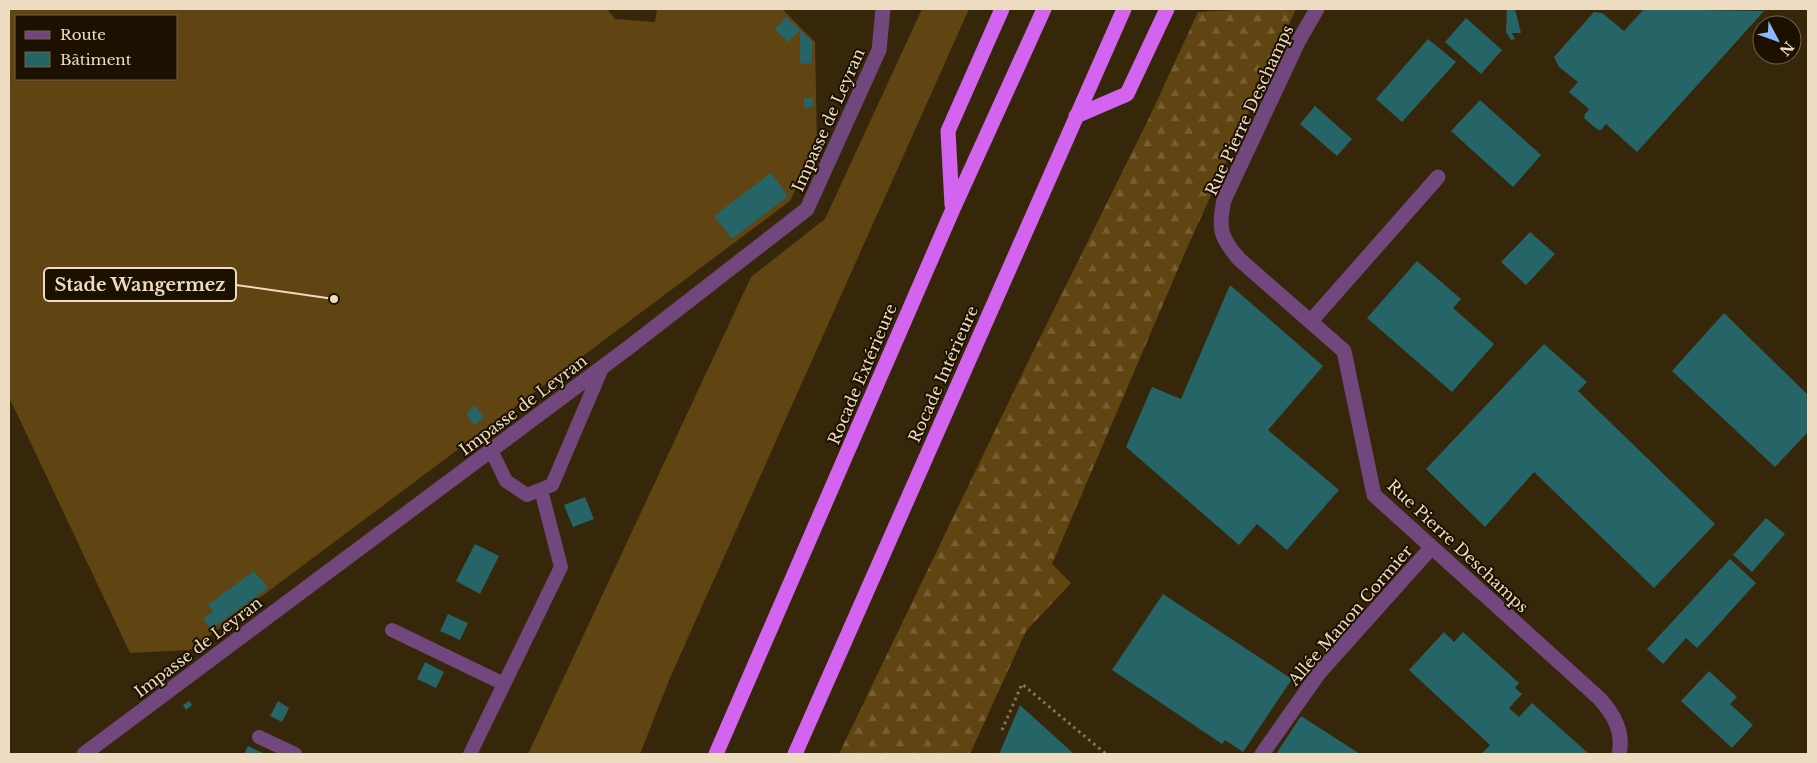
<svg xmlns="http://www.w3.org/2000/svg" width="1817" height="763" viewBox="0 0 1817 763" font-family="'Libre Baskerville',serif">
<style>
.grass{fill:#604412;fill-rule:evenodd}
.forest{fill:url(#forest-firs)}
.building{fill:#256467}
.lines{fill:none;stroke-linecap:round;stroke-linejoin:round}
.path{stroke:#87765a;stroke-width:3;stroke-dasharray:2.5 4;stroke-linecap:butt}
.lane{stroke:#71477d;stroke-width:14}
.street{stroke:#71477d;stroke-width:15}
.highway{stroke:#d264f0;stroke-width:15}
.labels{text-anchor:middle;stroke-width:4;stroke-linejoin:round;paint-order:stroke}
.street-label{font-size:16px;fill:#eddcc1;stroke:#1c1000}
.leader{fill:none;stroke:#eddcc1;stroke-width:2}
.callout-dot{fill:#eddcc1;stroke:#1c1000;stroke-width:2}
.callout{fill:#1c1000;stroke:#eddcc1;stroke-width:2}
.callout-label{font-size:18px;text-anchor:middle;font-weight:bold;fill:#eddcc1}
</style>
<defs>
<pattern id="forest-firs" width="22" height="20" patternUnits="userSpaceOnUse" patternTransform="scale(1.25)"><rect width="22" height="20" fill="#604412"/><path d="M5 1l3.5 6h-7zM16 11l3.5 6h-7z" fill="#775e33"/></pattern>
</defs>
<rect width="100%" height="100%" fill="#37270a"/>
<path class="grass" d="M9,9H607L615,19L655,22L657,9H782L815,42L817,144L790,201L190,650L130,653L9,397ZM16,16H176V79H16Z
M922,9H969L670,678L640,754H528L751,277L825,219Z"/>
<path class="forest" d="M1254,9H1296L1187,248L1052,564L1071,583L1026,631L970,754H839L1027,364L1149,118L1198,12Z"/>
<path class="building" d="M1507,9H1515L1521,33H1512L1515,39L1511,40L1506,32Z
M1644,9L1764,11L1637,152L1606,124L1601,130H1598L1584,118L1585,114L1589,109L1569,92L1578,82L1559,67L1554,57L1594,12L1602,13L1624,31Z
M786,17L800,30L788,42L775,29Z
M1466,18L1502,50L1481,74L1445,42Z
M800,30L812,41V63L800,64Z
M1428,39L1456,62L1402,122L1376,99Z
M804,98H813V107L804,108Z
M1480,100L1541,155L1513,187L1451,131Z
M1315,106L1352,139L1337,156L1300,124Z
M771,173L788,196L732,239L714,216Z
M1530,232L1555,254L1526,285L1501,262Z
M1417,261L1461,299L1453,308L1494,344L1452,392L1367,318Z
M1230,285L1323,366L1268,430L1339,490L1287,550L1257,524L1239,545L1126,447L1152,387L1181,399Z
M1724,313L1808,395V432L1775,467L1672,371Z
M1544,344L1587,382L1578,391L1715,524L1654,588L1534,472L1485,527L1426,469Z
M475,405L484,418L474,425L466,414Z
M585,497L594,519L573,527L564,505Z
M1766,518L1785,534L1752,572L1733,555Z
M475,544L499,556L480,594L456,581Z
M1730,559L1756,583L1697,648L1686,638L1663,664L1647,649Z
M254,571L268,588L211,629L203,618L213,612L208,605Z
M1163,594L1292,679L1243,752L1225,740L1222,744L1112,670Z
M448,614L468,623L460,640L440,631Z
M1444,632L1454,642L1463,632L1519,683L1515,688L1522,694L1509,708L1519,717L1532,703L1589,754H1484L1482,753L1490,745L1409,670Z
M425,662L444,672L436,688L417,679Z
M1709,671L1737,697L1730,704L1753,725L1732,748L1681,701Z
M189,701L192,705L186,710L183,705Z
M278,701L289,708L282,722L270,716Z
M1020,705L1074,754H999Z
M1301,716L1360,754H1276Z
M248,746L265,754H244Z"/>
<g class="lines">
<path class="path" d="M1002,730L1022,684L1106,754"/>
<path class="lane" d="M491,450L506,481L527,495L552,485L602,368
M392,630L504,684
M259,737L295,754
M470,754L561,567L541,490"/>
<path class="street" d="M1317,9L1298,42L1224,200C1218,228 1220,237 1239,259L1344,351L1374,495L1600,699C1614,715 1624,732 1619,754
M1311,321L1438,177
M84,754L628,348L807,209L879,50L883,9
M1262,754L1319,673L1431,548"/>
<path class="highway" d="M1076,116L1127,94L1167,9
M952,205L948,131L1002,9
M716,754L953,209L1044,9
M795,754L1124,9"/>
</g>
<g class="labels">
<g class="street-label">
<text transform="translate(1249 110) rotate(-65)" y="6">Rue Pierre Deschamps</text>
<text transform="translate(828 120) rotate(-66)" y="6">Impasse de Leyran</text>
<text transform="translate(862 374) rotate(-67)" y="6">Rocade Extérieure</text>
<text transform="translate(943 374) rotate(-66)" y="6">Rocade Intérieure</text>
<text transform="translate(523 405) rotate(-37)" y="6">Impasse de Leyran</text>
<text transform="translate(1458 546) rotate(43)" y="6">Rue Pierre Deschamps</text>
<text transform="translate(1350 615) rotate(-49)" y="6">Allée Manon Cormier</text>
<text transform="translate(198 647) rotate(-37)" y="6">Impasse de Leyran</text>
</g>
</g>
<path class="leader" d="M334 299L236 285"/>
<circle class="callout-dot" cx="334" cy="299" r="5"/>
<rect class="callout" x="44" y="268" width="192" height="33" rx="5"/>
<g class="callout-label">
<text x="140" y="291">Stade Wangermez</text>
</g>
<rect width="1817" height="763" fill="none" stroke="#eddcc1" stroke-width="20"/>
<rect x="15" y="15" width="162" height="65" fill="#1c1000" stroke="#70624d"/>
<rect x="25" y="31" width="25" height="8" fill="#71477d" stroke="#70624d"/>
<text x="60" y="40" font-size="15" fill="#eddcc1">Route</text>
<rect x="25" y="52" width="25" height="15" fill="#256467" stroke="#70624d"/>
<text x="60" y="65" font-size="15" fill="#eddcc1">Bâtiment</text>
<g transform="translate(1777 40) rotate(131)"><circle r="24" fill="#1c1000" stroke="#70624d"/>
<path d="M0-4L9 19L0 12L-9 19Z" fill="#8cb9fc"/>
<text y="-8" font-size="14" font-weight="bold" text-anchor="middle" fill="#eddcc1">N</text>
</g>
</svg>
